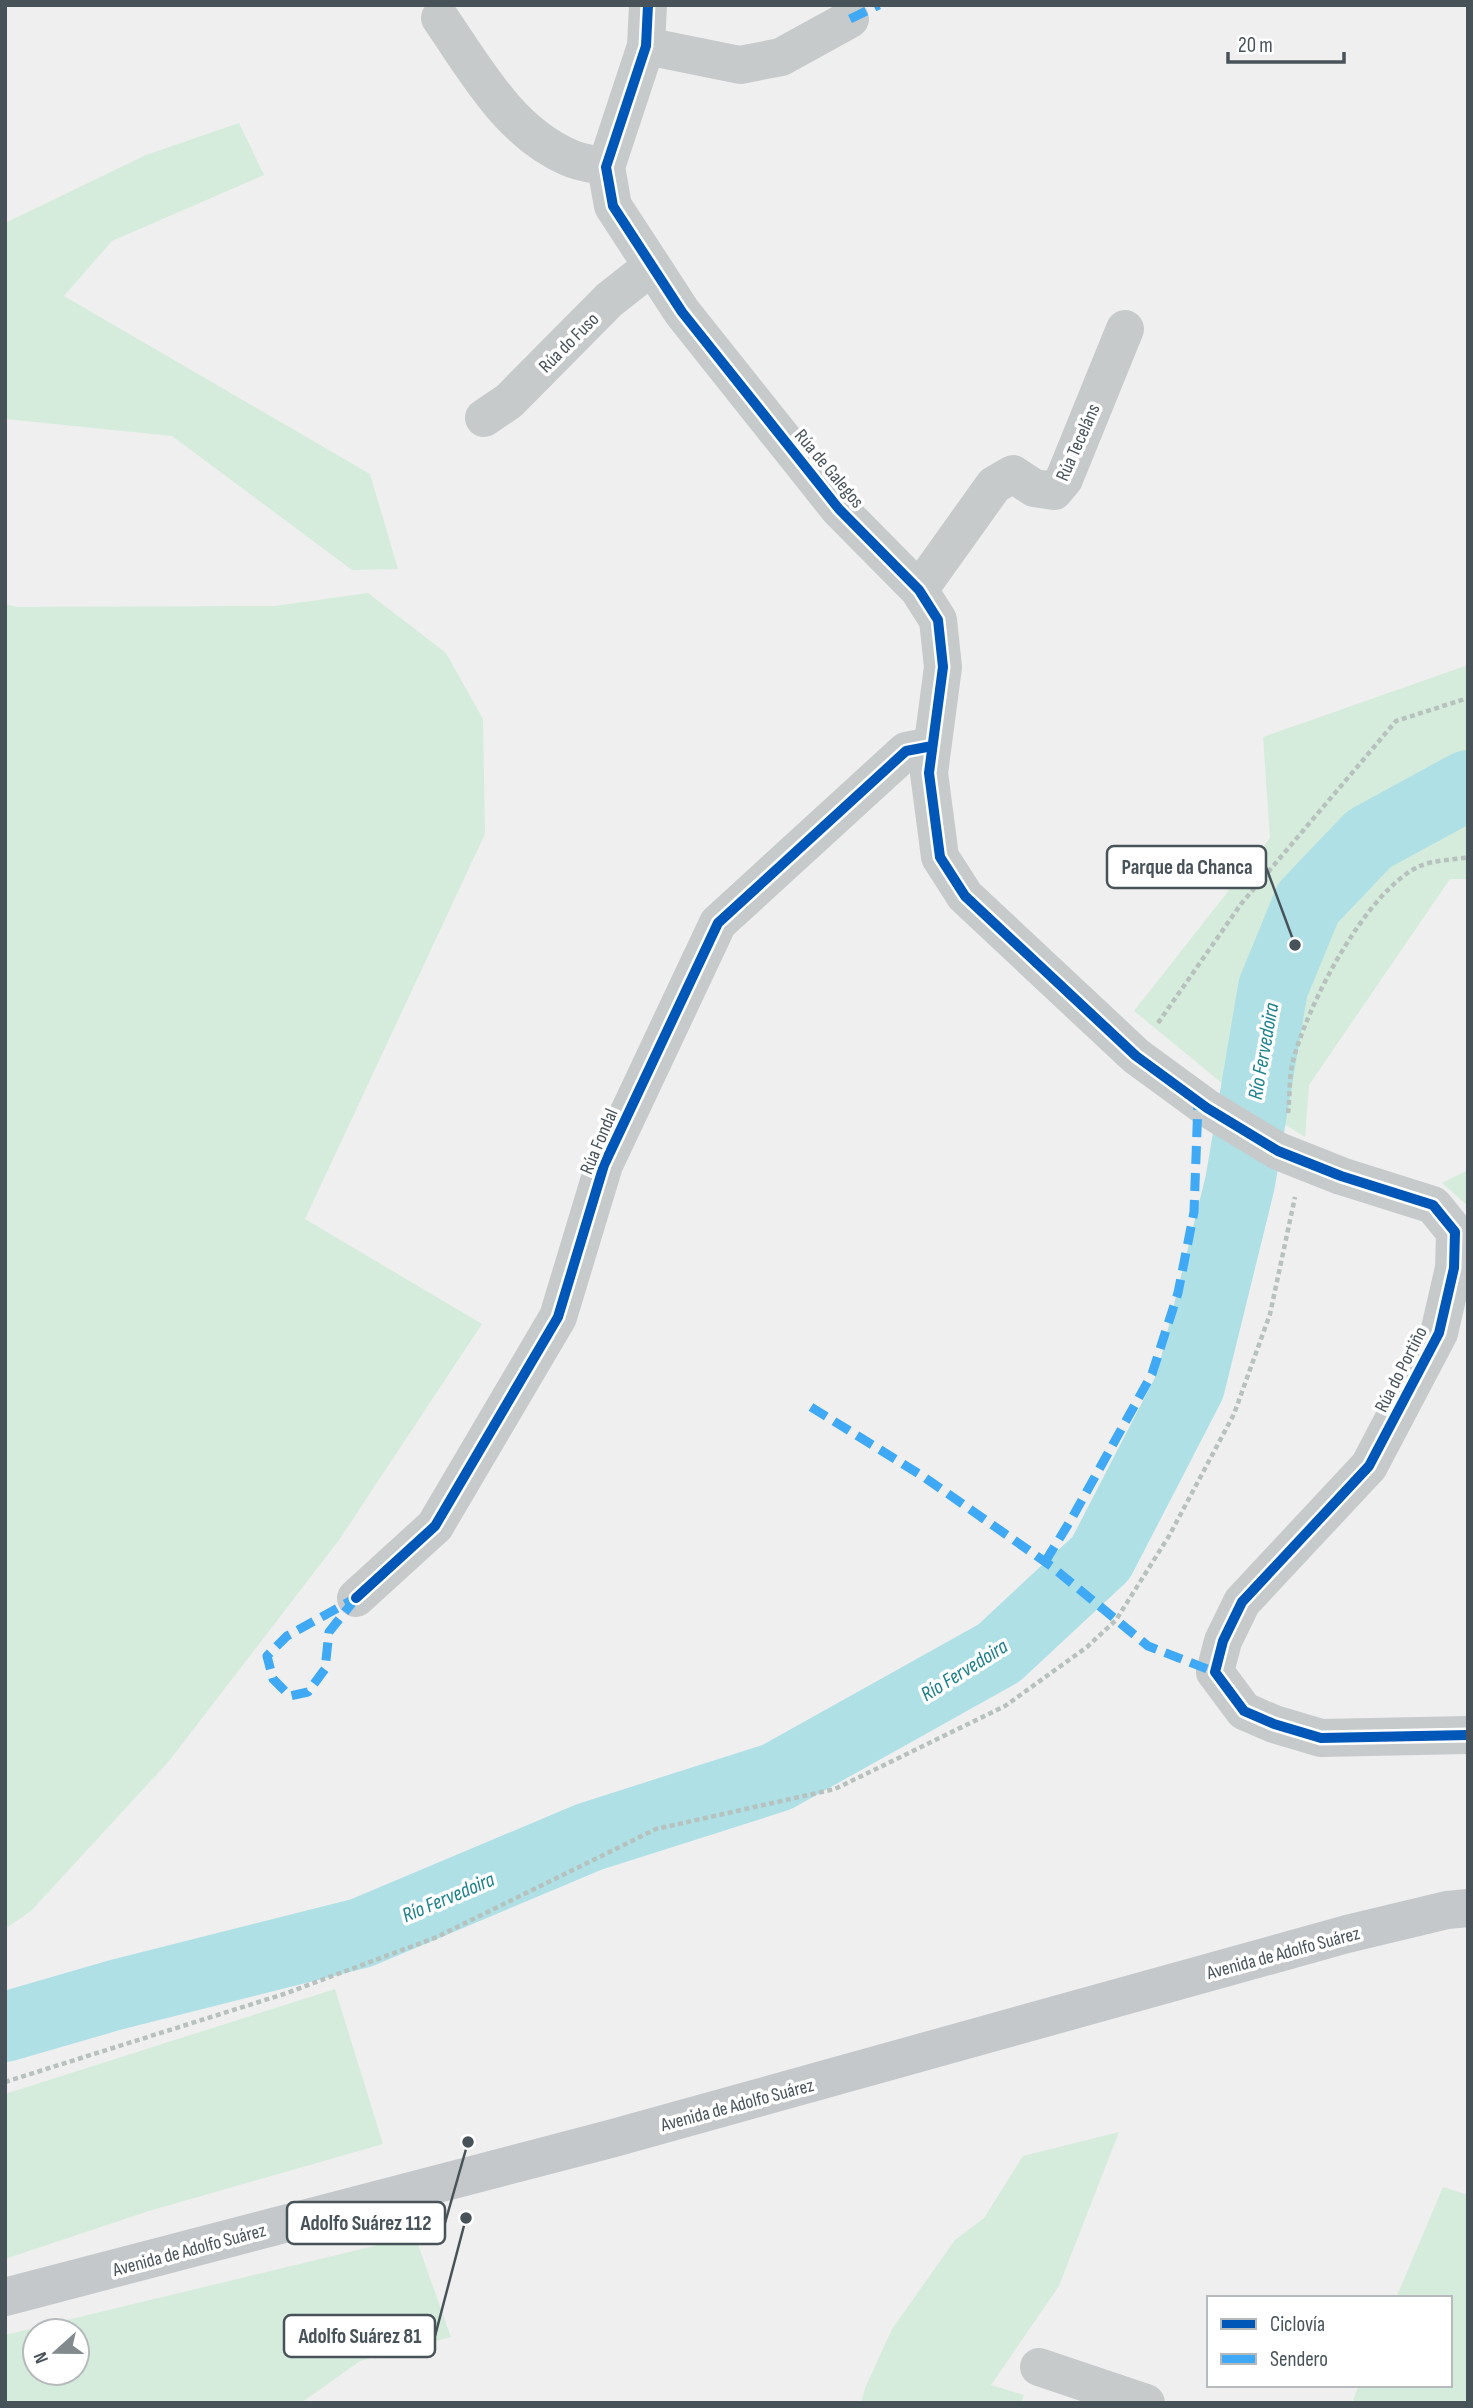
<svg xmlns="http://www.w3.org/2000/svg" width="1473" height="2408" viewBox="0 0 1473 2408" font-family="'Sofia Sans Condensed',sans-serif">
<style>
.green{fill:#d5ecdc;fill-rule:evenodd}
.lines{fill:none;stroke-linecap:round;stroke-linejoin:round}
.river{stroke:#aee0e6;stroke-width:70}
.path{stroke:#b7c1bd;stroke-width:4.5;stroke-dasharray:5 3.5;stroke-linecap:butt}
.minor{stroke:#c7caca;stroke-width:38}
.major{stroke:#c4c8ca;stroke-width:38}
.quiet{stroke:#3fa9f5;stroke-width:9;stroke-dasharray:18 9;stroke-linecap:butt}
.cycleway-casing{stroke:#fff;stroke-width:15}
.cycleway{stroke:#0057b8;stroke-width:10}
.labels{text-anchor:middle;stroke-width:7;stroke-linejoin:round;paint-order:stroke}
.street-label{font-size:19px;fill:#485359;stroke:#fff}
.water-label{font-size:21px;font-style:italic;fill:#1a808b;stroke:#fff}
.leader{fill:none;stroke:#485359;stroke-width:2.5}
.callout-dot{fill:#485359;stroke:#fff;stroke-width:2.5}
.callout{fill:#fff;stroke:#485359;stroke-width:2.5}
.callout-label{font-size:21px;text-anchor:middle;font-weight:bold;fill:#485359}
</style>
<rect width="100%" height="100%" fill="#efefef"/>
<path class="green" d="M239,123L264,175L112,241L64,296L370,474L398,569L352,570L172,436L5,419V223L146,155Z
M368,593L446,653L483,719L485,834L305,1219L482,1324L339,1540L169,1761L31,1911L5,1929V604L17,607L275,606Z
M1468,665V879H1450L1309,1085L1305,1137L1234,1093L1134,1011L1270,838L1263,737Z
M1468,1170V1206L1442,1183Z
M335,1989L383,2144L149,2211L5,2259V2094Z
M1119,2132L1059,2286L991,2385L1024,2395L1021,2403H861L865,2388L892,2329L955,2240L984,2218L1023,2156Z
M1443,2187L1468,2195V2403H1352L1359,2385H1450V2298H1396Z
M415,2236L451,2337L360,2361L301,2403H5V2335ZM77,2331V2373H35V2331Z"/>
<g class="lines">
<path class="river" d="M5,2027L115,1995L361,1933L589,1837L777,1777L999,1653L1101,1558L1190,1386L1240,1183L1273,988L1308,903L1369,839L1468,785"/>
<path class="path" d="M1158,1023L1241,904L1396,721L1468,698
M1288,1113C1290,1098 1289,1080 1292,1065C1305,1009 1366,890 1420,866C1434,860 1453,860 1468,857
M5,2082L284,1994L437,1937L656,1829L835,1789L1005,1706L1087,1647L1116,1620L1169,1536L1234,1414L1270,1314L1295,1197"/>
<path class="minor" d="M648,5L646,46L606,167L613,206L682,312L839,509L919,590L938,620L943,667L929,773L940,857L965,896L1136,1056L1207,1108L1278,1151L1341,1176L1433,1205L1455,1232L1454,1268L1439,1333L1369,1466L1242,1602L1223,1641L1215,1672L1244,1711L1274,1724L1321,1738L1468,1735
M440,18C476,70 509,132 570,158C581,163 594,164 606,167
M646,46L740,65L781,57L850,19
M484,418L509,401L609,300L652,266
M919,590L994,485L1013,474L1034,488L1054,491L1064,479L1125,329
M356,1598L435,1526L558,1317L604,1165L718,923L906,751L932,746
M1039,2367L1146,2403"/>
<path class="major" d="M5,2297L610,2139L1347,1934L1447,1910L1468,1908"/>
<path class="quiet" d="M850,19L879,5
M811,1407L924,1477L1051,1566L1148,1646L1215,1672
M1045,1562L1072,1518L1152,1374L1178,1293L1194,1212L1198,1102
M356,1598L329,1632L325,1669L308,1692L290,1696L273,1679L267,1656L287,1636Z"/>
<defs>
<path id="cycleway" d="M648,5L646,46L606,167L613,206L682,312L839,509L919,590L938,620L943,667L929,773L940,857L965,896L1136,1056L1207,1108L1278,1151L1341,1176L1433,1205L1455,1232L1454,1268L1439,1333L1369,1466L1242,1602L1223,1641L1215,1672L1244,1711L1274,1724L1321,1738L1468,1735
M356,1598L435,1526L558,1317L604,1165L718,923L906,751L932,746"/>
</defs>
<use href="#cycleway" class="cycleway-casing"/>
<use href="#cycleway" class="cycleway"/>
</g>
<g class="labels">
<g class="street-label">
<text transform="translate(568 342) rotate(-45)" y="7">Rúa do Fuso</text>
<text transform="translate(1077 442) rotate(-66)" y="7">Rúa Teceláns</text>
<text transform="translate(830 468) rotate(50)" y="7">Rúa de Galegos</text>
<text transform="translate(598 1141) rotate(-67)" y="7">Rúa Fondal</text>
<text transform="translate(1400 1369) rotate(-63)" y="7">Rúa do Portiño</text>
<text transform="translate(1283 1952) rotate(-15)" y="7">Avenida de Adolfo Suárez</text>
<text transform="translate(737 2104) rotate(-15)" y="7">Avenida de Adolfo Suárez</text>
<text transform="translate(189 2249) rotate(-15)" y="7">Avenida de Adolfo Suárez</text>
</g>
<g class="water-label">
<text transform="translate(1263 1051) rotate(-80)" y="7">Río Fervedoira</text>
<text transform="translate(964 1670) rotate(-32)" y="7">Río Fervedoira</text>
<text transform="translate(448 1897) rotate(-23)" y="7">Río Fervedoira</text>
</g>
</g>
<path class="leader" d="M1295 945L1266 867M468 2142L445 2223M466 2218L435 2336"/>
<g class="callout-dot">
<circle cx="1295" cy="945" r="7"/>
<circle cx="468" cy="2142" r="7"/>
<circle cx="466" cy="2218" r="7"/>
</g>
<g class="callout">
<rect x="1107" y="846" width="159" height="42" rx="7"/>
<rect x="287" y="2202" width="158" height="42" rx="7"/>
<rect x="284" y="2315" width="151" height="42" rx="7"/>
</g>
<g class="callout-label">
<text x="1187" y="874">Parque da Chanca</text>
<text x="366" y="2230">Adolfo Suárez 112</text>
<text x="360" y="2343">Adolfo Suárez 81</text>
</g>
<rect width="1473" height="2408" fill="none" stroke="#485359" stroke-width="14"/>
<rect x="1207" y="2296" width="245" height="91" fill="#ffffff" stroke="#b6babd" stroke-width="2"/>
<rect x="1221" y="2319" width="35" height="10" fill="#0057b8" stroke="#b6babd" stroke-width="2"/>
<text x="1270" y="2331" font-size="21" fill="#485359">Ciclovía</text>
<rect x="1221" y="2354" width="35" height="10" fill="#3fa9f5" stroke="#b6babd" stroke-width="2"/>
<text x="1270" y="2366" font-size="21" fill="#485359">Sendero</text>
<g transform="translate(56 2352) rotate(249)"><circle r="33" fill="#ffffff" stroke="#b6babd" stroke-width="2"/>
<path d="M0-5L12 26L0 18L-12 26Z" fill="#828a8e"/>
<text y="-10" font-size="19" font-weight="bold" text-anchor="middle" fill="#485359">N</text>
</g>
<path d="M1228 52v10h116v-10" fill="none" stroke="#485359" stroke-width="3.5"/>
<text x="1238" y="52" font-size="21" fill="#485359" stroke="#ffffff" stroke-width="5" paint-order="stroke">20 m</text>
</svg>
